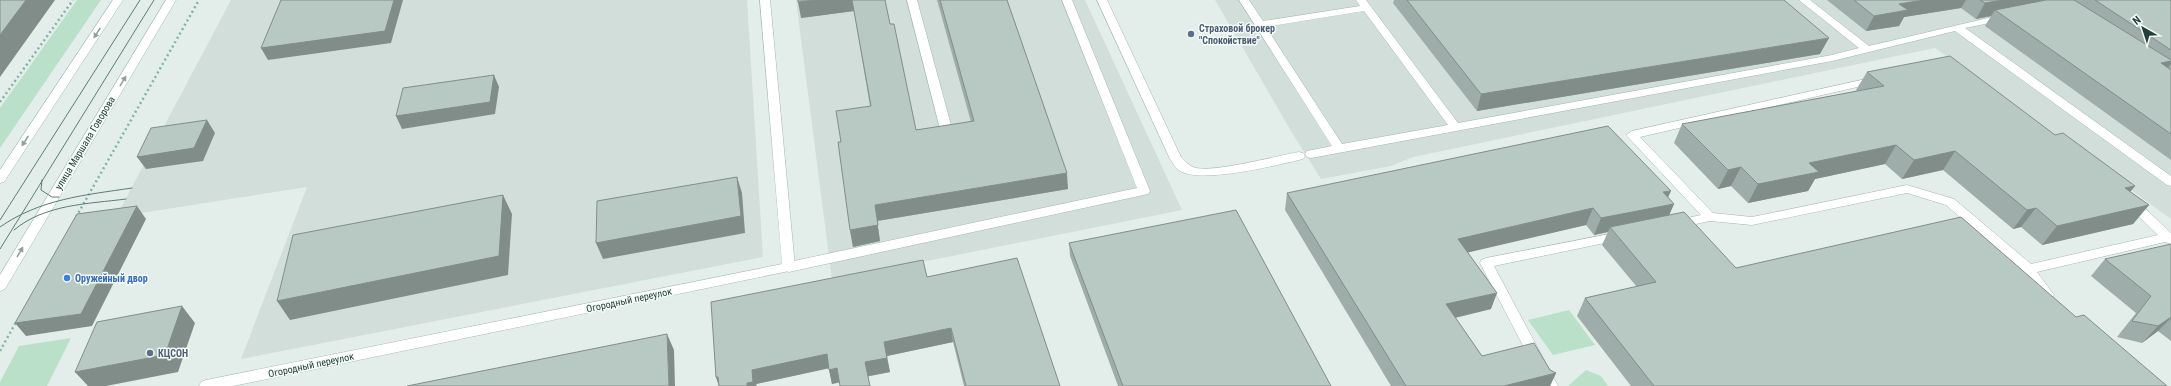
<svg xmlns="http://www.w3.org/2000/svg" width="2171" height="386" viewBox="0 0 2171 386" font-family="'Roboto Condensed',sans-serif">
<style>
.built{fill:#d1ded9}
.green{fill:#bbe0c9}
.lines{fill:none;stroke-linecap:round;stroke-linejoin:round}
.service-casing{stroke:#a5b6b2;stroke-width:1}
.minor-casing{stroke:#a5b6b2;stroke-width:1}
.secondary-casing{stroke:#a1bab4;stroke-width:1}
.path{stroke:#82b3a9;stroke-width:2.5;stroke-dasharray:2 3;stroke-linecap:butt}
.service{fill:#fff;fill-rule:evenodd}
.minor{fill:#fff;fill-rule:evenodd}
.secondary{fill:#fff;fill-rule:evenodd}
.tram{stroke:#5c7c77;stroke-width:1}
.wall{fill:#9eada9}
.shaded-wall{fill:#818d89}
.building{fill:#b8c9c4;stroke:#818d89}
.oneway{fill:#90a09d}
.service-dot{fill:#5c6f8a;stroke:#f4faf8;stroke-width:1.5}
.shop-dot{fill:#3f7fe0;stroke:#f4faf8;stroke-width:1.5}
.labels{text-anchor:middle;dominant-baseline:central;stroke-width:3;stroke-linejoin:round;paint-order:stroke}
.service-label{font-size:10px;font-weight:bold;fill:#4e5e75;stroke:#f4faf8;text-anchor:start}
.street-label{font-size:10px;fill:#22403b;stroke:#f4faf8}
.shop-label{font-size:10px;font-weight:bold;fill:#366cbe;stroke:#f4faf8;text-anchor:start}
</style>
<rect width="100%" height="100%" fill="#e3eeea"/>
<path class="built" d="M231,0h516l16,257 -522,102 66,-172 -191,30z
M796,0h289l97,210 -350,70z
M1215,0h956v219l-236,-171 -522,109 -22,9 -70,13 -30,-48z"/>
<path class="green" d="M77,0h24l-101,148v-40z
M1569,310l26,35 -42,10 -25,-35z
M71,338l-24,48h-47v-4l19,-36z
M1586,370l15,6 7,10h-40z"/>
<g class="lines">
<defs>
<path id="service" d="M907,0h10l34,125 -2,3h-8l-2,-3z
M1062,0h10l78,191 -2,3 -359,78 -5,-2 -1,-3 1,-3 5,-2 348,-74z
M1097,0h10l74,157c5,5 8,9 15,11 20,4 80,-12 103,-16l4,1 2,3 -2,3c-25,6 -102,25 -123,12 -4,-2 -7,-8 -10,-12z
M1239,0h10l14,21 97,-15 -4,-6h10l92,123 374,-68 27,-7 -60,-48h11l59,46 136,-32 4,1v4l-44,9 206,148v10l-4,-1 -212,-154 -123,30 -521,97 -4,-1 -2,-3 2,-3 25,-5zM1364,11l84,114 -106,19 -76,-117z
M1875,77l4,1 1,2 -1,2 -239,55 73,76 39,4 155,-32 47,14 77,65 127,-29 -31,-30 -2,-3 6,-4 4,1 36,34v11l-6,-2 -128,30 17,23 -2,3 -5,2 -10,-7 -13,-21 -78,-67 -39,-12 -155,32 -42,-4 -33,7 -4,-1 -2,-3 2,-3 28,-6 -75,-80 6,-4z
M1620,232l6,4 -2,3 -130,27 64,120h-14l-64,-123 1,-3 5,-2z"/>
<path id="minor" d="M760,0h10l25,267 -1,3 -561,116h-34l2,-4 5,-2 576,-116z"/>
<path id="secondary" d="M113,0h10l-119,182 -4,1v-13z
M166,0h10l-171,289 -5,2v-16z"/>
</defs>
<use href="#service" class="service-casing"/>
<use href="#minor" class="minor-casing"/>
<use href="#secondary" class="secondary-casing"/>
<path class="path" d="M0,102l73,-102
M76,217l123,-217
M0,351l16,-29"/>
<use href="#service" class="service"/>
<use href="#minor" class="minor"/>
<use href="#secondary" class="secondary"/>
<path class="tram" d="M42,180l-1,10 11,7h7
M0,220l140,-220
M0,227c40,-28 85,-32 132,-39
M14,230c31,-26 74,-26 112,-31
M0,249l154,-249"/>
</g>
<path class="wall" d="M885,0l5,24 26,106 55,-8 -34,-122h70l61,189 -191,32 3,20 -27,6 -3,-17 20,-124 -16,-95 -53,7z
M1394,0h390l36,54 -343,57 -84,-108z
M1827,0h344v160l-186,-134 6,-10 -15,3 -15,-11 -57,9 -5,9 -33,5z
M1867,72l188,63 80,51 -5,6 19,13 -16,19 -91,21 -21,-18 -8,2 -70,-59 -41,9 -17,-15 -70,15 -7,12 -60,12 -17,-17 -13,3 -44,-46 8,-19 175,-33 -1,-1z
M1287,193l381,4 6,7 -5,11 67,53 340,49 91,69h-536l-54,-70 8,-18 52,-11 -35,-42 6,-13 -14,3 -8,-10 -119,27 24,57 -36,9 27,38 68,14 6,3 -6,13h-159l-106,-176z
M1069,243l262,143h-213l-48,-130z
M2171,244v97l-13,-10 -16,12 -25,-6 19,-24 -45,-37 14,-17z
M927,277l133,109h-96l-11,-44 -66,14 3,16 -58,12 -3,-16 -73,16 -37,2 -3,-9z"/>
<path class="shaded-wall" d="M26,0h29l-55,77v-42z
M394,0h9l-12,43 -123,17 -7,-12z
M816,0h36l2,11 -53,7 -3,-16z
M1924,0h42l-5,8 -57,9 -5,9 -33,5 8,-15 25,-12z
M2003,0h46l-54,10 -4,6 -15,3 9,-16z
M1829,38l-9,16 -343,57 4,-17z
M2171,61v3l-10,13v-14z
M494,75l5,12 -4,27 -93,15 -6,-13z
M207,120l8,13 -12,28 -57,8 -9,-12z
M1896,145l-11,19 -70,15 -7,12 -60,12 10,-19 51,-21z
M1955,151l-12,19 -41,9 12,-19z
M1741,167l-10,19 -13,3 10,-19z
M1067,173l1,16 -191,32 3,20 -27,6 -3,-17 25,-25z
M737,177l5,16 3,40 -142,26 -7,-16z
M2135,186l-16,19 6,-17z
M1671,191l-7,15 10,-2 -7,16 -57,7 -2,5 -14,3 7,-17 62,-26z
M503,195l9,19 -4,61 -218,45 -13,-19z
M2149,205l-16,19 -91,21 15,-19z
M137,206l9,13 -54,107 -66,10 -11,-13z
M1593,208l-7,17 -133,31 5,-17z
M2036,208l-15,19 -8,2 14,-19z
M1497,293l-6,16 -50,12 5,-17z
M182,306l13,17 -17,49 -72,14h-18l-13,-14z
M2171,317v1l-13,13 -16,12 16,-17z
M951,328l2,14 -66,14 -3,-14z
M667,334l7,16 1,36h-6z
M827,354l3,14 -74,16 1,2h-10v-3l5,-13z
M887,358l3,14 -22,4 -3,-14z
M837,368l3,14 -8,2 -3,-14z
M1556,373l-6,13h-46z
M716,377h2l1,9z"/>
<path class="building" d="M0,0h26l-26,35z
M281,0h113l-9,31 -124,17z
M798,0h18l-18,2z
M852,0h33l5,24h4l22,106 58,-9 -34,-121h67l60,173 -192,32 3,20 -28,5 -12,-88h3l-5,-31 35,-5z
M1407,0h377l45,38 -348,56z
M1854,0h70l-25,4 9,6 -34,6z
M1980,0h23l-18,3z
M2046,0h28l97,60v1l-10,2 10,7v64l-176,-124z
M2095,0h76v50z
M1950,56l105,79 8,-2 72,53 -10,2 24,17 -92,21 -21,-18 -9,2 -72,-59 -41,9 -18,-15 -87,18 10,9 -61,12 -17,-17 -13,3 -46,-46 202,-38 -17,-14z
M494,75l-4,27 -94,14 7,-28z
M207,120l-13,28 -57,9 14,-29z
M1608,126l63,65 -8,1 11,12 -73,14 -8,-10 -135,31 39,54 -51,11 36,52 52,-13 16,27 6,3 -52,13h-98l-119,-193z
M737,177l4,39 -145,27 1,-42z
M503,195l-4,61 -222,45 16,-66z
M137,206l-56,108 -66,9 62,-109z
M1236,210l95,176h-208l-54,-143z
M1684,212l52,56 225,-51 115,100 8,-2 83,71h-513l-69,-88 71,-16 -46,-55z
M2171,244v73l-13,9 -26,-5 19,-25 -46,-37z
M1017,258l43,128h-94l-15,-58 -67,14 3,16 -22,4 5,24h-30l-3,-18 -8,2 -2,-16 -75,16 1,12 -6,1v3h-28l-1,-9h-2l-5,-75 212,-42 4,17z
M182,306l-17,49 -90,17 22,-50z
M667,334l2,52h-262z"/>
<defs><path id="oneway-solid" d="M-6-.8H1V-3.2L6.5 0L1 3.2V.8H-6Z"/></defs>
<g class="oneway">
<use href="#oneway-solid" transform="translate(97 33) rotate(123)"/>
<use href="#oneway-solid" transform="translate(123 81) rotate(-59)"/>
<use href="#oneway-solid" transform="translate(25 141) rotate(123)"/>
<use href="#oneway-solid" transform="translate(20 252) rotate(-59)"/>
</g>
<g class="service-dot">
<circle cx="1191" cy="34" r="4"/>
<circle cx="150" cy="353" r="4"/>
</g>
<circle class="shop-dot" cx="67" cy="278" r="4"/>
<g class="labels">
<g class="service-label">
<text x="1199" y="28">Страховой брокер<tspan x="1199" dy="12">"Спокойствие"</tspan></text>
<text x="158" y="353">КЦСОН</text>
</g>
<g class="street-label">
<text transform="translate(85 143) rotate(-59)">улица Маршала Говорова</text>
<text transform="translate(629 300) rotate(-12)">Огородный переулок</text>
<text transform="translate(311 365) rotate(-12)">Огородный переулок</text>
</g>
<g class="shop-label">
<text x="75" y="278">Оружейный двор</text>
</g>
</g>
<g transform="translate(2143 28) rotate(321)" stroke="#f4faf8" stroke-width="3" paint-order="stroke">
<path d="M0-3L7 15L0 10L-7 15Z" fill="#22403b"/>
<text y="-6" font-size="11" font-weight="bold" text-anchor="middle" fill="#22403b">N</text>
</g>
</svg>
